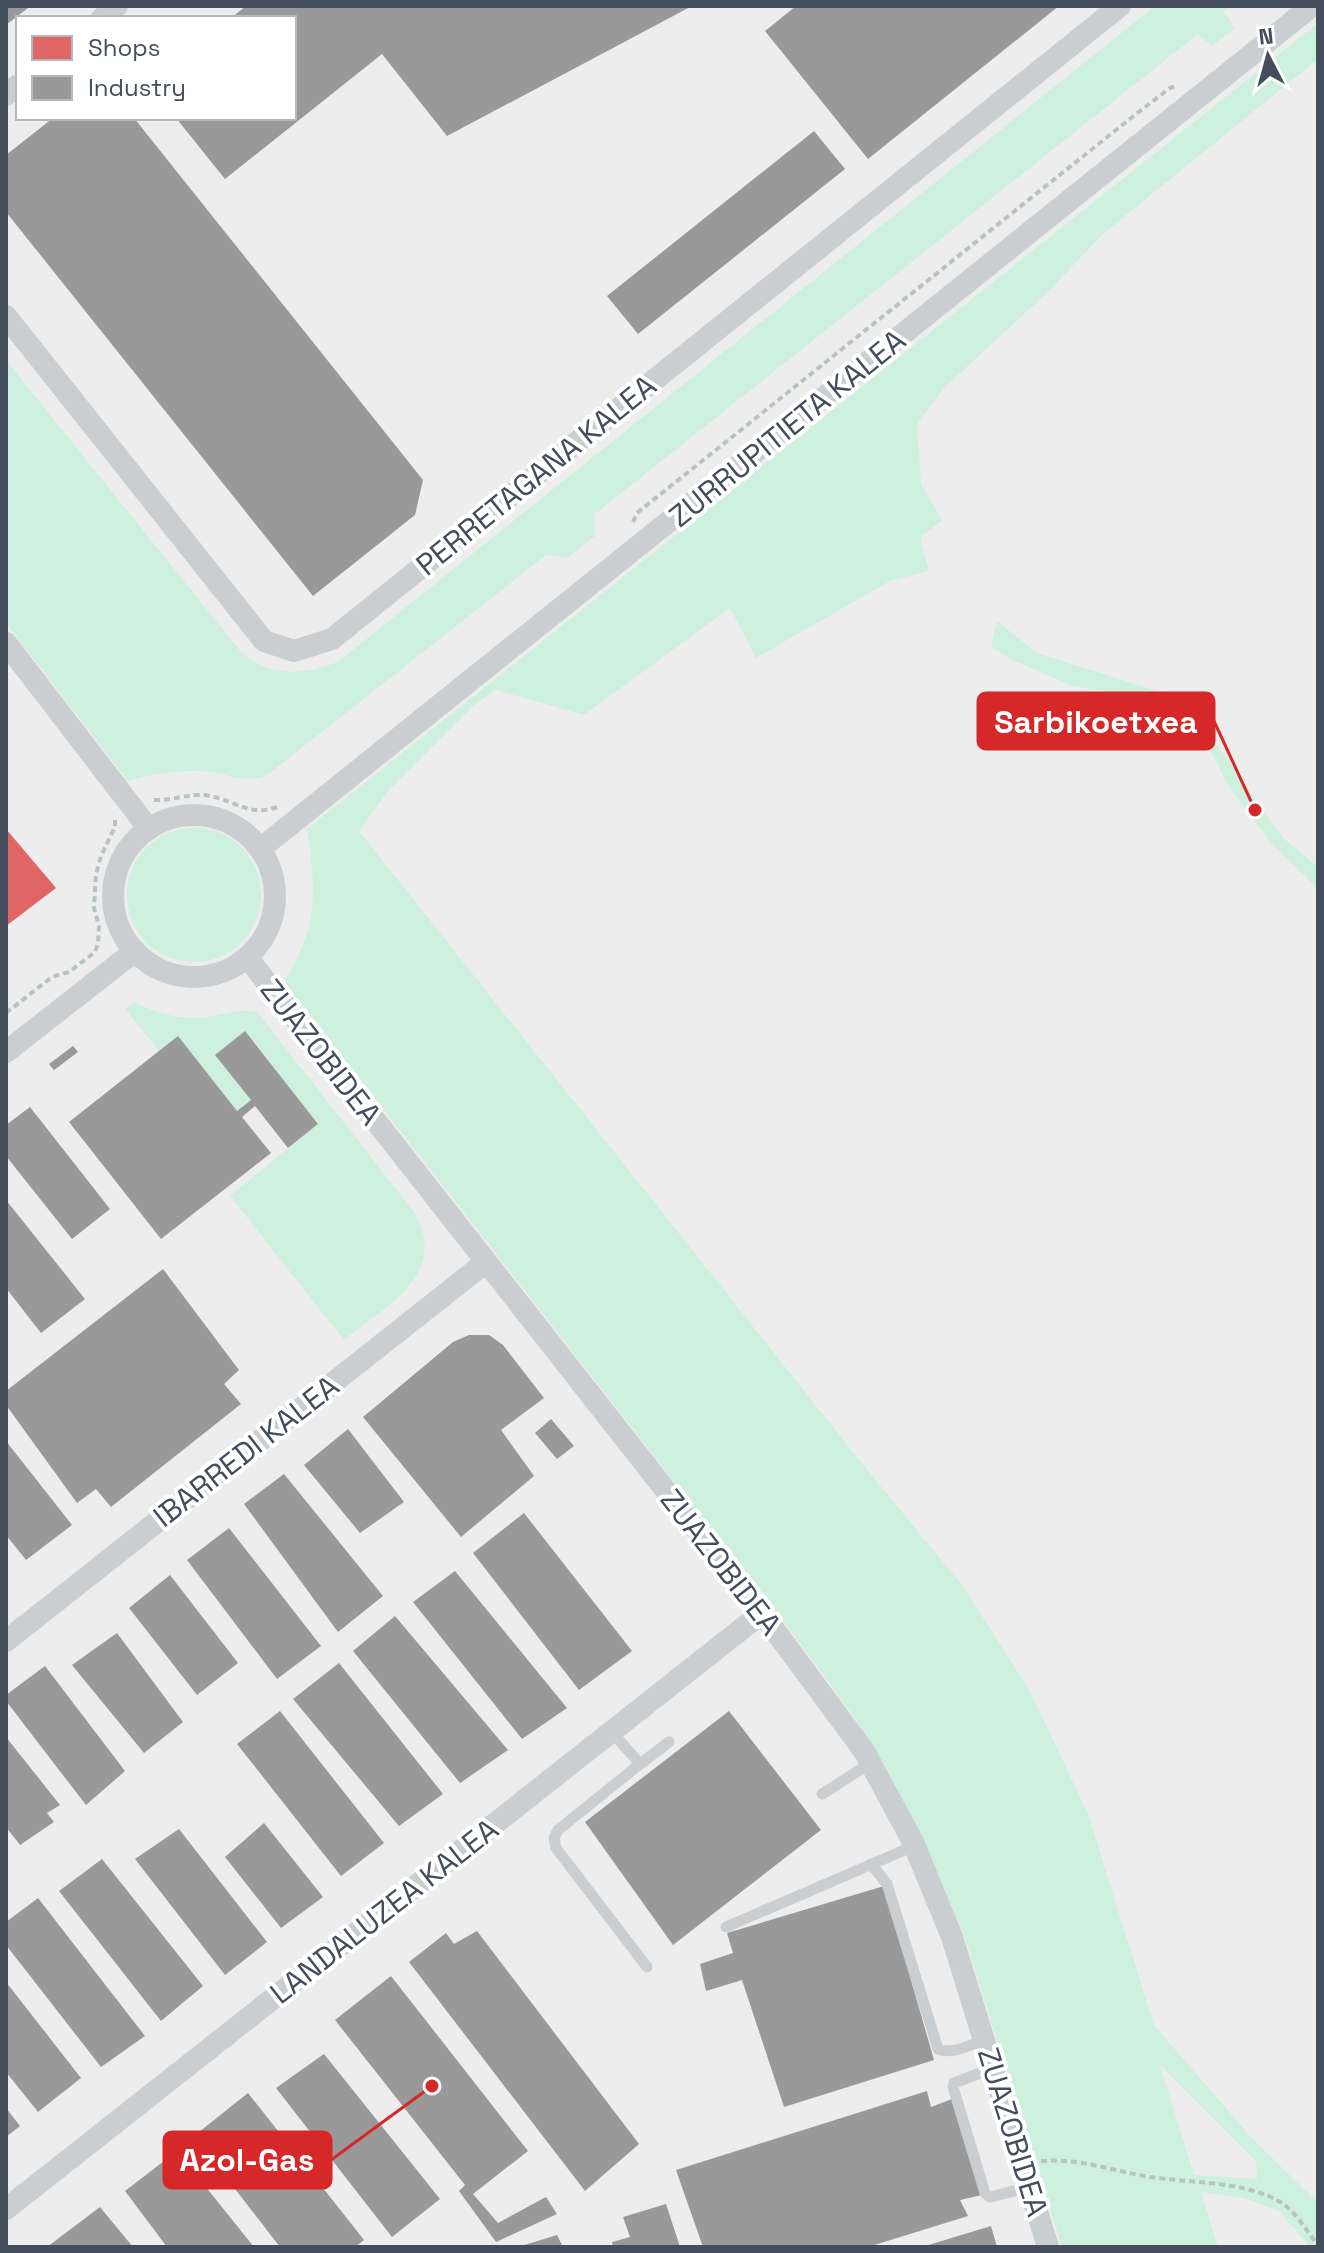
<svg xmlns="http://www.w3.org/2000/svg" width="1324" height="2253" viewBox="0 0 1324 2253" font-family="'Space Grotesk',sans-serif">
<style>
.green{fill:#cef0df;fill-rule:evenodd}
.shops{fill:#e06666}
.industry{fill:#999}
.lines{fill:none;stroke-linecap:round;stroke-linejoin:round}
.path{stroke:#b6c3c1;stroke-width:4;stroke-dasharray:6 4;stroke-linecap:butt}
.service{stroke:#cbced1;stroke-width:11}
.minor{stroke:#cbced1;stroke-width:22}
.labels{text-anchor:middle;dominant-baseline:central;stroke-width:8;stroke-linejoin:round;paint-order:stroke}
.street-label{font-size:30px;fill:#434d5b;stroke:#fff}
.leader{fill:none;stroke:#d62828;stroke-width:3}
.callout-dot{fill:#d62828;stroke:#fff;stroke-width:3}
.callout{fill:#d62828;stroke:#d62828;stroke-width:3}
.callout-label{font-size:32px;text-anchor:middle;font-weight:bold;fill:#fff}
</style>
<rect width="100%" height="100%" fill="#eeeded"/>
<path class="green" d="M1155,6h77l-8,6 11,16 -23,18 -14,-12 -603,480v22l-28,22 -21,-3 -280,221c-23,7 -34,-1 -56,-4 -22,-3 -61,2 -82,9l-122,-158v-263l235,292c27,25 66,24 98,9z
M1318,23v36l-214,174 -57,60 -102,94 -28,36 4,61 21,36 -22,18 9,33 -39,10 -134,77 -26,-50 -146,107 -88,-25 -21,14 -87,87 -29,40 501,630 102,124 68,106 58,123 66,211 96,111 68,67v44h-8l-31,-36 -35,-13 -43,-6 17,55h-156l-97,-309 -38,-90 -42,-83 -34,-53 -57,-77 -510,-653c35,-58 32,-89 23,-153zM1160,2065l96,96 1,18 -63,-4z
M997,621l40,32 111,35 40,16 95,134 35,29v22l-50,-49 -42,-58 -12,-25 -34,-41 -43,-19 -64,-11 -63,-27 -19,-13z
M127 895a67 67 0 1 1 134 0a67 67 0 1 1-134 0Z
M134,1002c23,11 48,19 74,15 17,-2 33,-10 50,-4l156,199c36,63 -28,94 -70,128l-114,-144 88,-72 -73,-92 -30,23 36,45 -14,11 -59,-75 -19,15 -34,-42z"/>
<path class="shops" d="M6,829l50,59 -50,38z"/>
<path class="industry" d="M6,6h20l2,2 -22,17z
M246,6h446l-245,130 -65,-82 -157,125 -49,-61h118v-100h-63z
M796,6h263l-191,153 -103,-128z
M53,118h81l289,362 -8,35 -102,81 -307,-384v-57z
M814,131l31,38 -207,165 -31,-38z
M245,1031l73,93 -30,24 -33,-42 -13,11 29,36 -110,86 -92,-117 109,-86 59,75 14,-11 -36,-45z
M73,1046l5,6 -24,18 -5,-6z
M30,1107l80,102 -38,30 -66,-83v-31z
M6,1200l79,99 -44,34 -35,-45z
M163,1269l76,101 -15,14 17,20 -130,103 -15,-18 -19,14 -71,-98v-14z
M469,1335h20l14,10 41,53 -43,32 33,46 -73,61 -98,-120 90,-75z
M551,1419l23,27 -17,13 -22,-26z
M348,1429l56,73 -44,31 -56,-68z
M6,1441l66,84 -46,35 -20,-25z
M284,1474l99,122 -45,36 -94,-128z
M524,1513l108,138 -53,39 -106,-137z
M229,1528l92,118 -44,33 -90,-119z
M455,1571l112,137 -45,31 -109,-137z
M170,1575l68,88 -41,32 -68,-87z
M395,1616l113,134 -48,33 -107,-132z
M117,1633l66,89 -39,31 -72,-88z
M339,1663l104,131 -44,32 -106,-127z
M45,1666l80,105 -39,34 -80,-104v-6z
M280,1711l104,132 -43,33 -104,-132z
M729,1711l92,119 -148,115 -88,-123z
M6,1737l54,68 -13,8 7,9 -34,23 -14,-18z
M264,1823l59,74 -42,31 -56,-71z
M179,1829l88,113 -42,33 -90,-116z
M102,1859l101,127 -42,35 -102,-130z
M884,1886l50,174 -150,47 -42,-127 -36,11 -6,-27 33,-11 -6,-20z
M38,1898l107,138 -44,31 -95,-122v-23z
M477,1931l162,213 -54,47 -176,-229 37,-29 8,11z
M391,1976l137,175 -55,43 25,29 48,-26 11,17 -61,28 -37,-51 6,-6 -130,-165z
M6,1982l75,96 -43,34 -32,-40z
M324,2054l116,145 -48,38 -116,-149z
M927,2091l4,16 21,-8 30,96 -22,5 8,16 -100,31h-165l-27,-77z
M248,2093l116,147 -9,7h-75l-86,-111z
M6,2108l14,18 -14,11z
M177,2151l77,96h-87l-42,-56z
M666,2204l14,43h-67l-1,-5 18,-5 -7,-20z
M100,2207l33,40h-86z
M991,2226l6,21h-72v-1z
M557,2235l6,12h-42v-1z"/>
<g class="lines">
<path class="path" d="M633,522l4,-9 499,-399 34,-26 7,-2
M154,800c19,1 37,-8 56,-4 26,5 40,21 67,11
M6,1013l42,-33 7,-4 14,-4 26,-20 3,-8 1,-18 -5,-18 2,-34 5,-18 14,-29v-7
M1041,2161c39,-3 72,10 109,16 41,6 97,4 132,26 15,10 25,29 36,42"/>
<path class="service" d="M612,1732l28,32 -82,66 -4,8 2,10 91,119
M640,1764l29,-22
M822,1794l49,-31
M871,1864l16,20 51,165c14,6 32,-4 46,-9
M726,1927l188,-81
M993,2068l-39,15 -1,4 32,106 5,4 40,-10"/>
<path class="minor" d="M102,18l15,-12
M6,95l12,-10
M6,316l258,325 30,10 38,-12 788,-633
M6,643l143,186
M113 896a81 81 0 1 1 162 0a81 81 0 1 1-162 0Z
M260,849l1052,-843
M247,957l515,656 102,138 49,91 39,95 96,310
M6,1052l129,-101
M6,1641l480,-379
M6,2209l756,-596"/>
</g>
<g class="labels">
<g class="street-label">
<text transform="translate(787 428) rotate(-39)">ZURRUPITIETA KALEA</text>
<text transform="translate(536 475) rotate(-39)">PERRETAGANA KALEA</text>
<text transform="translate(321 1052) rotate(52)">ZUAZOBIDEA</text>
<text transform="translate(246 1451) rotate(-38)">IBARREDI KALEA</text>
<text transform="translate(721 1562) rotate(52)">ZUAZOBIDEA</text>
<text transform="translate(384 1911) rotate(-38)">LANDALUZEA KALEA</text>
<text transform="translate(1013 2132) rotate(73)">ZUAZOBIDEA</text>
</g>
</g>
<path class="leader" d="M1255 810L1214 721M432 2086L331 2160"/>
<g class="callout-dot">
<circle cx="1255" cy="810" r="8"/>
<circle cx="432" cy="2086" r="8"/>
</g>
<g class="callout">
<rect x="978" y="693" width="236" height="56" rx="8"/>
<rect x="164" y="2132" width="167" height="56" rx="8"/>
</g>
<g class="callout-label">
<text x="1096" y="733">Sarbikoetxea</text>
<text x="247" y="2171">Azol-Gas</text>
</g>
<rect width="1324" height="2253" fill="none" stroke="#434d5b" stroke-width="16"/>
<rect x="16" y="16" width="280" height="104" fill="#ffffff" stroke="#b4b8bd" stroke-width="2"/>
<rect x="32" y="36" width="40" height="24" fill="#e06666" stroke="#b4b8bd" stroke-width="2"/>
<text x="88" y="56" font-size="24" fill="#434d5b">Shops</text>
<rect x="32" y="76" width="40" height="24" fill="#999999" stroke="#b4b8bd" stroke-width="2"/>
<text x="88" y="96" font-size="24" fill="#434d5b">Industry</text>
<g transform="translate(1268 56) rotate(354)" stroke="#ffffff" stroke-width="6" paint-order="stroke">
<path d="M0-6L14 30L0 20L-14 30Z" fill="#434d5b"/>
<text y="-12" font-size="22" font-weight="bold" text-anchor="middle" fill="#434d5b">N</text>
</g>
</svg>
